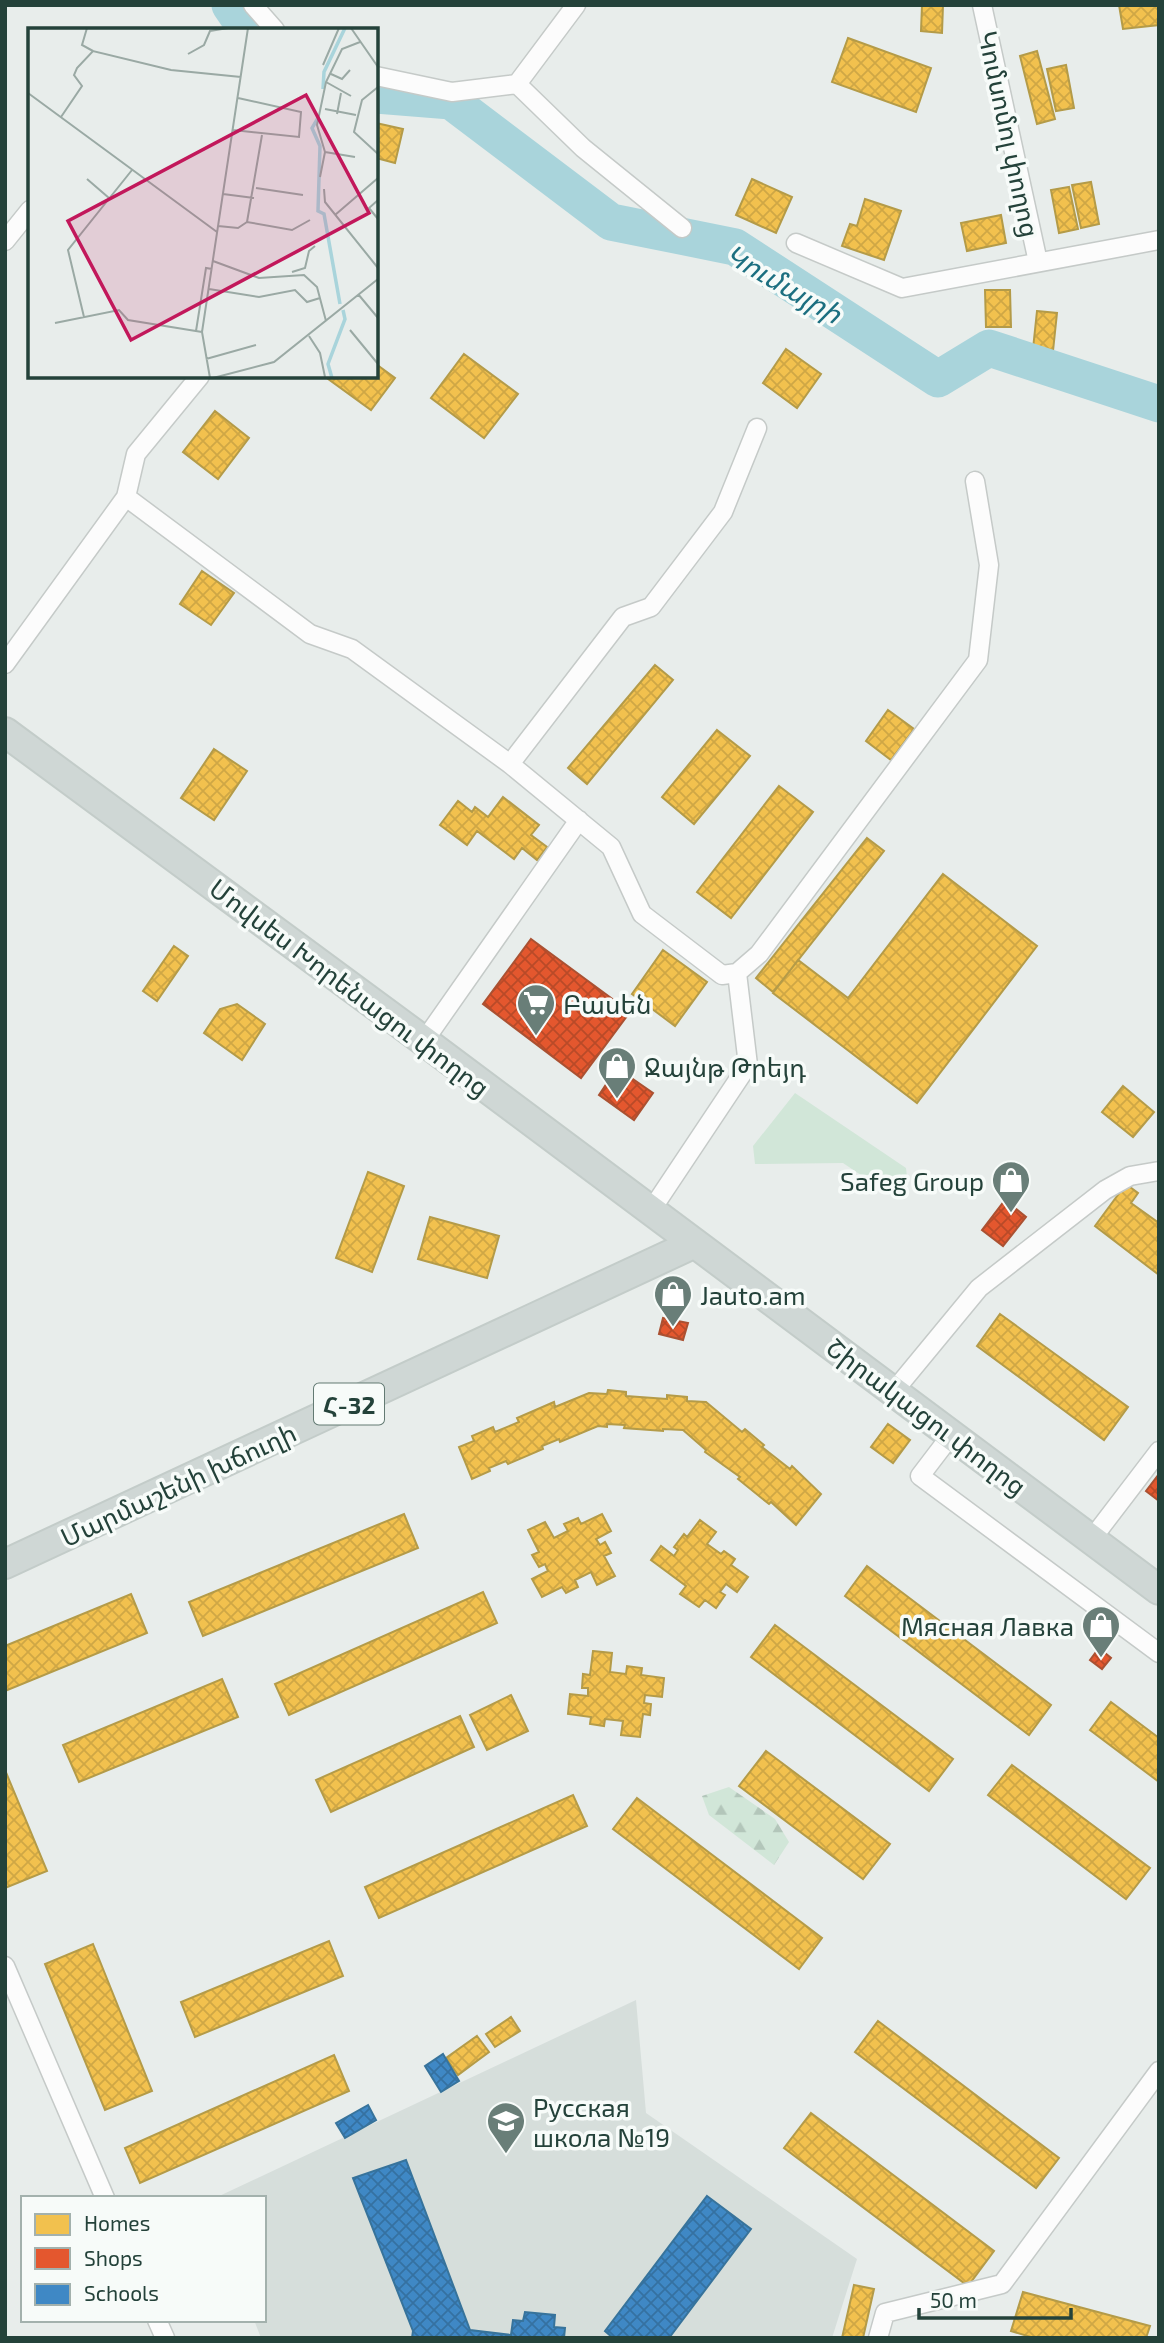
<svg xmlns="http://www.w3.org/2000/svg" width="1164" height="2343" viewBox="0 0 1164 2343" font-family="'Exo 2','Noto Sans Armenian',sans-serif">
<style>
.built{fill:#d6dedb}
.grass{fill:#d1e6d8}
.forest{fill:url(#forest-firs)}
.homes{fill:url(#homes-cross-hatch);stroke:#b49b48;stroke-width:2}
.shops{fill:url(#shops-cross-hatch);stroke:#aa5132;stroke-width:2}
.schools{fill:url(#schools-cross-hatch);stroke:#37739b;stroke-width:2}
.lines{fill:none;stroke-linecap:round;stroke-linejoin:round}
.river{stroke:#a9d4db;stroke-width:37}
.street-casing{stroke:#c5cac8;stroke-width:21}
.primary-casing{stroke:#c3ccc9;stroke-width:32}
.street{stroke:#fcfcfc;stroke-width:18}
.primary{stroke:#cfd7d5;stroke-width:28}
.labels{text-anchor:middle;dominant-baseline:central;stroke-width:7;stroke-linejoin:round;paint-order:stroke}
.shield{fill:#f7fbf9;stroke:#637a73;stroke-width:2}
.shield-label{font-size:24px;font-weight:bold;fill:#24423a}
.street-label{font-size:26px;fill:#24423a;stroke:#f7fbf9}
.poi-label{font-size:26px;fill:#24423a;stroke:#f7fbf9;text-anchor:start}
.water-label{font-size:28px;font-style:italic;fill:#1c6f80;stroke:#f7fbf9}
.inset-river{fill:none;stroke:#a9d4db;stroke-width:3.5}
.inset-road{fill:none;stroke:#9aa9a4;stroke-width:2}
.view{fill:#c2185b;fill-opacity:0.15;stroke:#c2185b;stroke-width:3.5}
.inset-edge{fill:none;stroke:#24423a;stroke-width:3.5}
</style>
<defs>
<pattern id="forest-firs" width="22" height="20" patternUnits="userSpaceOnUse" patternTransform="scale(1.75)"><rect width="22" height="20" fill="#d1e6d8"/><path d="M5 1l3.5 6h-7zM16 11l3.5 6h-7z" fill="#b3c6ba"/></pattern>
<pattern id="homes-cross-hatch" width="8" height="8" patternUnits="userSpaceOnUse" patternTransform="scale(1.75)"><rect width="8" height="8" fill="#f2c14e"/><path d="M0 0l8 8M0 8l8-8" fill="none" stroke="#cfa745"/></pattern>
<pattern id="shops-cross-hatch" width="8" height="8" patternUnits="userSpaceOnUse" patternTransform="scale(1.75)"><rect width="8" height="8" fill="#e4572e"/><path d="M0 0l8 8M0 8l8-8" fill="none" stroke="#b94a28"/></pattern>
<pattern id="schools-cross-hatch" width="8" height="8" patternUnits="userSpaceOnUse" patternTransform="scale(1.75)"><rect width="8" height="8" fill="#3f88c5"/><path d="M0 0l8 8M0 8l8-8" fill="none" stroke="#3571a1"/></pattern>
</defs>
<rect width="100%" height="100%" fill="#e8edeb"/>
<path class="built" d="M636,2000l10,113 211,146 -25,79h-571l-7,-18h10v-122h-49z"/>
<path class="grass" d="M795,1093l111,75 1,9 -15,19 -49,-33 -88,1 -2,-18z"/>
<path class="forest" d="M729,1787l46,32 14,23 -15,23 -65,-50 -7,-19z"/>
<path class="homes" d="M922,5h21l-1,28 -21,-2z
M1119,5h40v20l-36,4z
M848,38l83,30 -15,44 -84,-30z
M1037,51l18,68 -18,5 -17,-68z
M1066,65l8,43 -18,3 -9,-42z
M376,123l27,6 -8,34 -19,-5z
M752,179l40,18 -16,36 -40,-18z
M1091,182l8,42 -18,4 -9,-43z
M1069,187l9,42 -19,4 -8,-43z
M865,199l36,12 -17,49 -42,-14 8,-22 7,2z
M1001,215l5,28 -39,8 -6,-28z
M985,290h25l1,37h-25z
M1037,311l20,2 -4,38 -20,-2z
M786,349l35,25 -24,34 -34,-25z
M464,354l54,40 -34,44 -53,-40z
M376,364l19,14 -24,32 -47,-34h52z
M215,411l34,27 -31,41 -35,-27z
M202,571l32,22 -23,32 -31,-21z
M655,665l18,15 -86,104 -19,-16z
M888,710l26,19 -23,31 -25,-19z
M717,730l33,26 -56,68 -32,-27z
M214,749l33,22 -33,49 -33,-22z
M779,786l34,26 -82,106 -34,-26z
M503,797l36,28 -8,10 16,12 -10,13 -15,-12 -8,11 -37,-28 -10,14 -27,-20 18,-24 14,11 3,-5 13,10z
M867,838l17,13 -111,141 -17,-14z
M943,874l94,72 -120,157 -144,-110 25,-33 50,38z
M174,946l14,10 -31,45 -14,-10z
M663,950l44,32 -32,44 -43,-32z
M237,1004l28,20 -23,36 -38,-27 16,-24z
M1123,1086l31,26 -21,25 -31,-25z
M368,1172l36,14 -32,86 -36,-14z
M1126,1184l12,9 -7,10 28,20v52l-64,-49z
M430,1217l69,19 -12,42 -69,-19z
M1000,1314l128,93 -24,33 -127,-94z
M608,1390l18,2v4l41,3v-4l20,2v4l19,1 36,30 3,-3 19,16 -2,2 28,22 2,-3 29,28 -25,31 -25,-23 -2,2 -31,-25 2,-2 -35,-25 1,-2 -23,-20 -20,-1v2l-39,-3 1,-3 -18,-1v3l-9,-1 -38,16 -1,-3 -17,7 1,3 -35,15 -2,-3 -17,7 1,3 -18,8 -13,-32 15,-6 -2,-5 21,-9 2,5 24,-10 -2,-4 37,-16 1,5 34,-14 18,1z
M888,1424l22,16 -17,23 -22,-16z
M404,1514l14,34 -215,88 -14,-34z
M602,1514l9,17 -15,8 4,6 5,-3 6,11 -7,3 11,20 -18,9 -6,-13 -16,8 3,7 -12,6 -4,-6 -20,10 -10,-18 16,-8 -3,-7 -6,3 -7,-12 7,-3 -11,-22 17,-8 9,16 14,-7 -4,-7 14,-6 3,6z
M700,1520l16,12 -9,12 14,10 3,-3 11,8 -4,6 17,12 -11,15 -11,-8 -6,8 5,3 -9,13 -11,-8 -6,7 -19,-13 6,-8 -35,-26 10,-14 13,10 4,-6 -4,-3 10,-13 3,3z
M867,1566l184,139 -22,30 -184,-139z
M483,1592l14,31 -208,92 -14,-31z
M131,1594l16,39 -142,58v-45z
M775,1625l178,134 -24,32 -178,-134z
M593,1651l19,2 -2,19 16,2 1,-8 15,2 -1,7 23,3 -2,19 -17,-2 -1,8 7,1 -1,11 -7,-1 -3,23 -19,-2 2,-14 -18,-2 -1,7 -14,-2 1,-7 -23,-3 2,-20 18,2v-8h-6l1,-14 7,1z
M222,1679l16,38 -159,65 -16,-37z
M511,1695l17,36 -41,19 -17,-35z
M1111,1702l48,36v44l-69,-52z
M460,1716l14,31 -143,65 -15,-32z
M766,1751l124,93 -27,35 -124,-93z
M1012,1765l138,103 -24,31 -138,-104z
M5,1770l42,101 -42,17z
M573,1795l14,31 -208,92 -14,-31z
M637,1798l185,140 -23,31 -186,-140z
M329,1941l14,35 -148,61 -14,-35z
M93,1944l59,147 -47,19 -60,-146z
M511,2017l9,14 -25,16 -9,-13z
M878,2021l181,137 -23,30 -181,-136z
M477,2036l12,16 -31,23 -12,-17z
M334,2055l15,36 -209,92 -15,-35z
M811,2113l183,138 -26,35 -184,-138z
M854,2285l20,4 -11,49h-21z
M1023,2292l127,34 -4,12h-112l-23,-7z"/>
<path class="shops" d="M531,939l99,73 -49,66 -98,-74z
M617,1068l36,25 -19,27 -35,-25z
M1005,1200l21,17 -23,29 -21,-16z
M663,1318l25,5 -5,17 -24,-6z
M1159,1474v27l-13,-10z
M1099,1648l12,10 -9,11 -12,-9z"/>
<path class="schools" d="M443,2054l16,27 -18,11 -16,-26z
M368,2105l8,15 -31,18 -9,-15z
M406,2160l64,170 41,5 2,-15 10,1 2,-9 30,3 -1,12 11,1 -1,10h-152l1,-7 -60,-153z
M707,2196l44,33 -82,109h-56l-8,-7z"/>
<g class="lines">
<path class="river" d="M230,5l17,25
M376,95l75,6 160,121 124,25 203,132 51,-31 170,56"/>
<defs>
<path id="street" d="M253,5l22,25
M982,5l56,257
M376,76l76,16 65,-8 66,64 99,80
M517,84l59,-79
M5,241l25,-31
M796,243l106,45 257,-48
M126,497l184,137 42,15 158,115 101,83 31,67 80,61 15,-2 22,-19 219,-294 11,-95 -14,-84
M5,664l121,-167 10,-43 64,-78
M510,764l113,-147 28,-10 72,-95 34,-84
M424,1041l155,-221
M650,1212l98,-147 -11,-92
M894,1391l85,-103 126,-98 25,-14 29,-5
M952,1434l-32,42 239,177
M1091,1540l68,-89
M5,1966l100,232
M157,2320l8,18
M878,2338l7,-25 117,-29 157,-213"/>
<path id="primary" d="M5,732l419,309 735,549
M5,1564l688,-320"/>
</defs>
<use href="#street" class="street-casing"/>
<use href="#primary" class="primary-casing"/>
<use href="#street" class="street"/>
<use href="#primary" class="primary"/>
</g>
<defs>
<symbol id="supermarket-pin" viewBox="-11 -11 22 30"><path d="M0 17L-7.5 6A9.5 9.5 0 1 1 7.5 6Z" fill="#697e78" stroke="#f7fbf9"/><path d="M-6-5.5h2.5l.6 2H6L4.5 2H-2.5L-4.4-4H-6ZM-1.5 3.2a1.3 1.3 0 1 0 .1 0ZM3 3.2a1.3 1.3 0 1 0 .1 0Z" fill="#fff"/></symbol>
<symbol id="shop-pin" viewBox="-11 -11 22 30"><path d="M0 17L-7.5 6A9.5 9.5 0 1 1 7.5 6Z" fill="#697e78" stroke="#f7fbf9"/><path d="M-5-2.5h2.3a2.7 3.5 0 0 1 5.4 0H5L5.5 6h-11ZM-1.5-2.5h3a1.5 2.3 0 0 0-3 0Z" fill="#fff"/></symbol>
<symbol id="school-pin" viewBox="-11 -11 22 30"><path d="M0 17L-7.5 6A9.5 9.5 0 1 1 7.5 6Z" fill="#697e78" stroke="#f7fbf9"/><path d="M0-5L7-2L0 1L-7-2ZM-4 1L0 2.5L4 1V4Q0 6-4 4Z" fill="#fff"/></symbol>
</defs>
<g fill-rule="evenodd">
<use href="#supermarket-pin" x="514" y="981" width="44" height="60"/>
<use href="#shop-pin" x="595" y="1044" width="44" height="60"/>
<use href="#shop-pin" x="989" y="1158" width="44" height="60"/>
<use href="#shop-pin" x="651" y="1272" width="44" height="60"/>
<use href="#shop-pin" x="1079" y="1603" width="44" height="60"/>
<use href="#school-pin" x="484" y="2099" width="44" height="60"/>
</g>
<g class="labels">
<rect class="shield" x="314" y="1383.5" width="70" height="41" rx="5"/>
<g class="shield-label">
<text x="349" y="1404">Հ-32</text>
</g>
<g class="street-label">
<text transform="translate(1010 134) rotate(78)">Կոմսոմոլ փողոց</text>
<text transform="translate(350 987) rotate(37)">Մովսես Խորենացու փողոց</text>
<text transform="translate(927 1416) rotate(37)">Շիրակացու փողոց</text>
<text transform="translate(178 1484) rotate(-25)">Մարմաշենի խճուղի</text>
</g>
<g class="poi-label">
<text x="563" y="1003">Բասեն</text>
<text x="644" y="1066">Ջայնթ Թրեյդ</text>
<text x="984" y="1180" text-anchor="end">Safeg Group</text>
<text x="700" y="1294">Jauto.am</text>
<text x="1074" y="1625" text-anchor="end">Мясная Лавка</text>
<text x="533" y="2106">Русская<tspan x="533" dy="30">школа №19</tspan></text>
</g>
<g class="water-label">
<text transform="translate(784 283) rotate(30)">Կումայրի</text>
</g>
</g>
<g transform="translate(28 28)">
<rect width="350" height="350" fill="#e8edeb"/>
<path class="inset-river" d="M295,61l1,-17 21,-44M290,90l-6,10 8,18 -2,65 6,3 16,90M304,350l-4,-14 17,-45 -2,-9"/>
<path class="inset-road" d="M59,0l-5,17 11,6M323,0l27,39M160,26l16,-9 6,-14 18,-3M295,37l16,-37M303,46l11,5 8,-9M298,54l25,14M350,59l-16,13 -8,32 24,22M0,65l189,139M297,81l31,6M309,86l4,-21M33,89l21,-31 -8,-11 3,-7 16,-17 78,19 70,7M205,102l66,7 2,-25 -63,-14M297,124l30,5M292,149l5,-25 -8,-27 9,-43 16,-33 18,-7M59,151l22,19M228,160l47,7M296,161l1,13 53,66M195,166l31,4M350,172l-9,8 9,11M307,187l43,-37M219,194l15,-87M190,198l20,2 9,-6 45,8 18,-10M185,233l46,17 45,-3 13,12 9,34M264,244l13,-4 4,-17 6,-5M181,261l50,8 36,-7 12,12 13,-4M330,266l20,24M56,289l-16,-67 64,-80M27,295l64,-13 9,10 74,12M322,302l28,34M168,303l10,-63 6,1M281,308l11,17 5,24M178,331l50,-14M182,350l-8,-46 46,-304M185,350l61,-16 104,-83"/>
<path class="view" d="M278,67l63,118 -238,127 -63,-119z"/>
<rect width="350" height="350" class="inset-edge"/>
</g>
<rect width="1164" height="2343" fill="none" stroke="#24423a" stroke-width="14"/>
<rect x="21" y="2196" width="245" height="126" fill="#f7fbf9" stroke="#a3b1ad" stroke-width="2"/>
<rect x="35" y="2214" width="35" height="21" fill="#f2c14e" stroke="#a3b1ad" stroke-width="2"/>
<text x="84" y="2231" font-size="21" fill="#24423a">Homes</text>
<rect x="35" y="2248" width="35" height="21" fill="#e4572e" stroke="#a3b1ad" stroke-width="2"/>
<text x="84" y="2266" font-size="21" fill="#24423a">Shops</text>
<rect x="35" y="2284" width="35" height="21" fill="#3f88c5" stroke="#a3b1ad" stroke-width="2"/>
<text x="84" y="2301" font-size="21" fill="#24423a">Schools</text>
<path d="M919 2308v10h152v-10" fill="none" stroke="#24423a" stroke-width="3.5"/>
<text x="930" y="2308" font-size="21" fill="#24423a" stroke="#f7fbf9" stroke-width="5" paint-order="stroke">50 m</text>
</svg>
